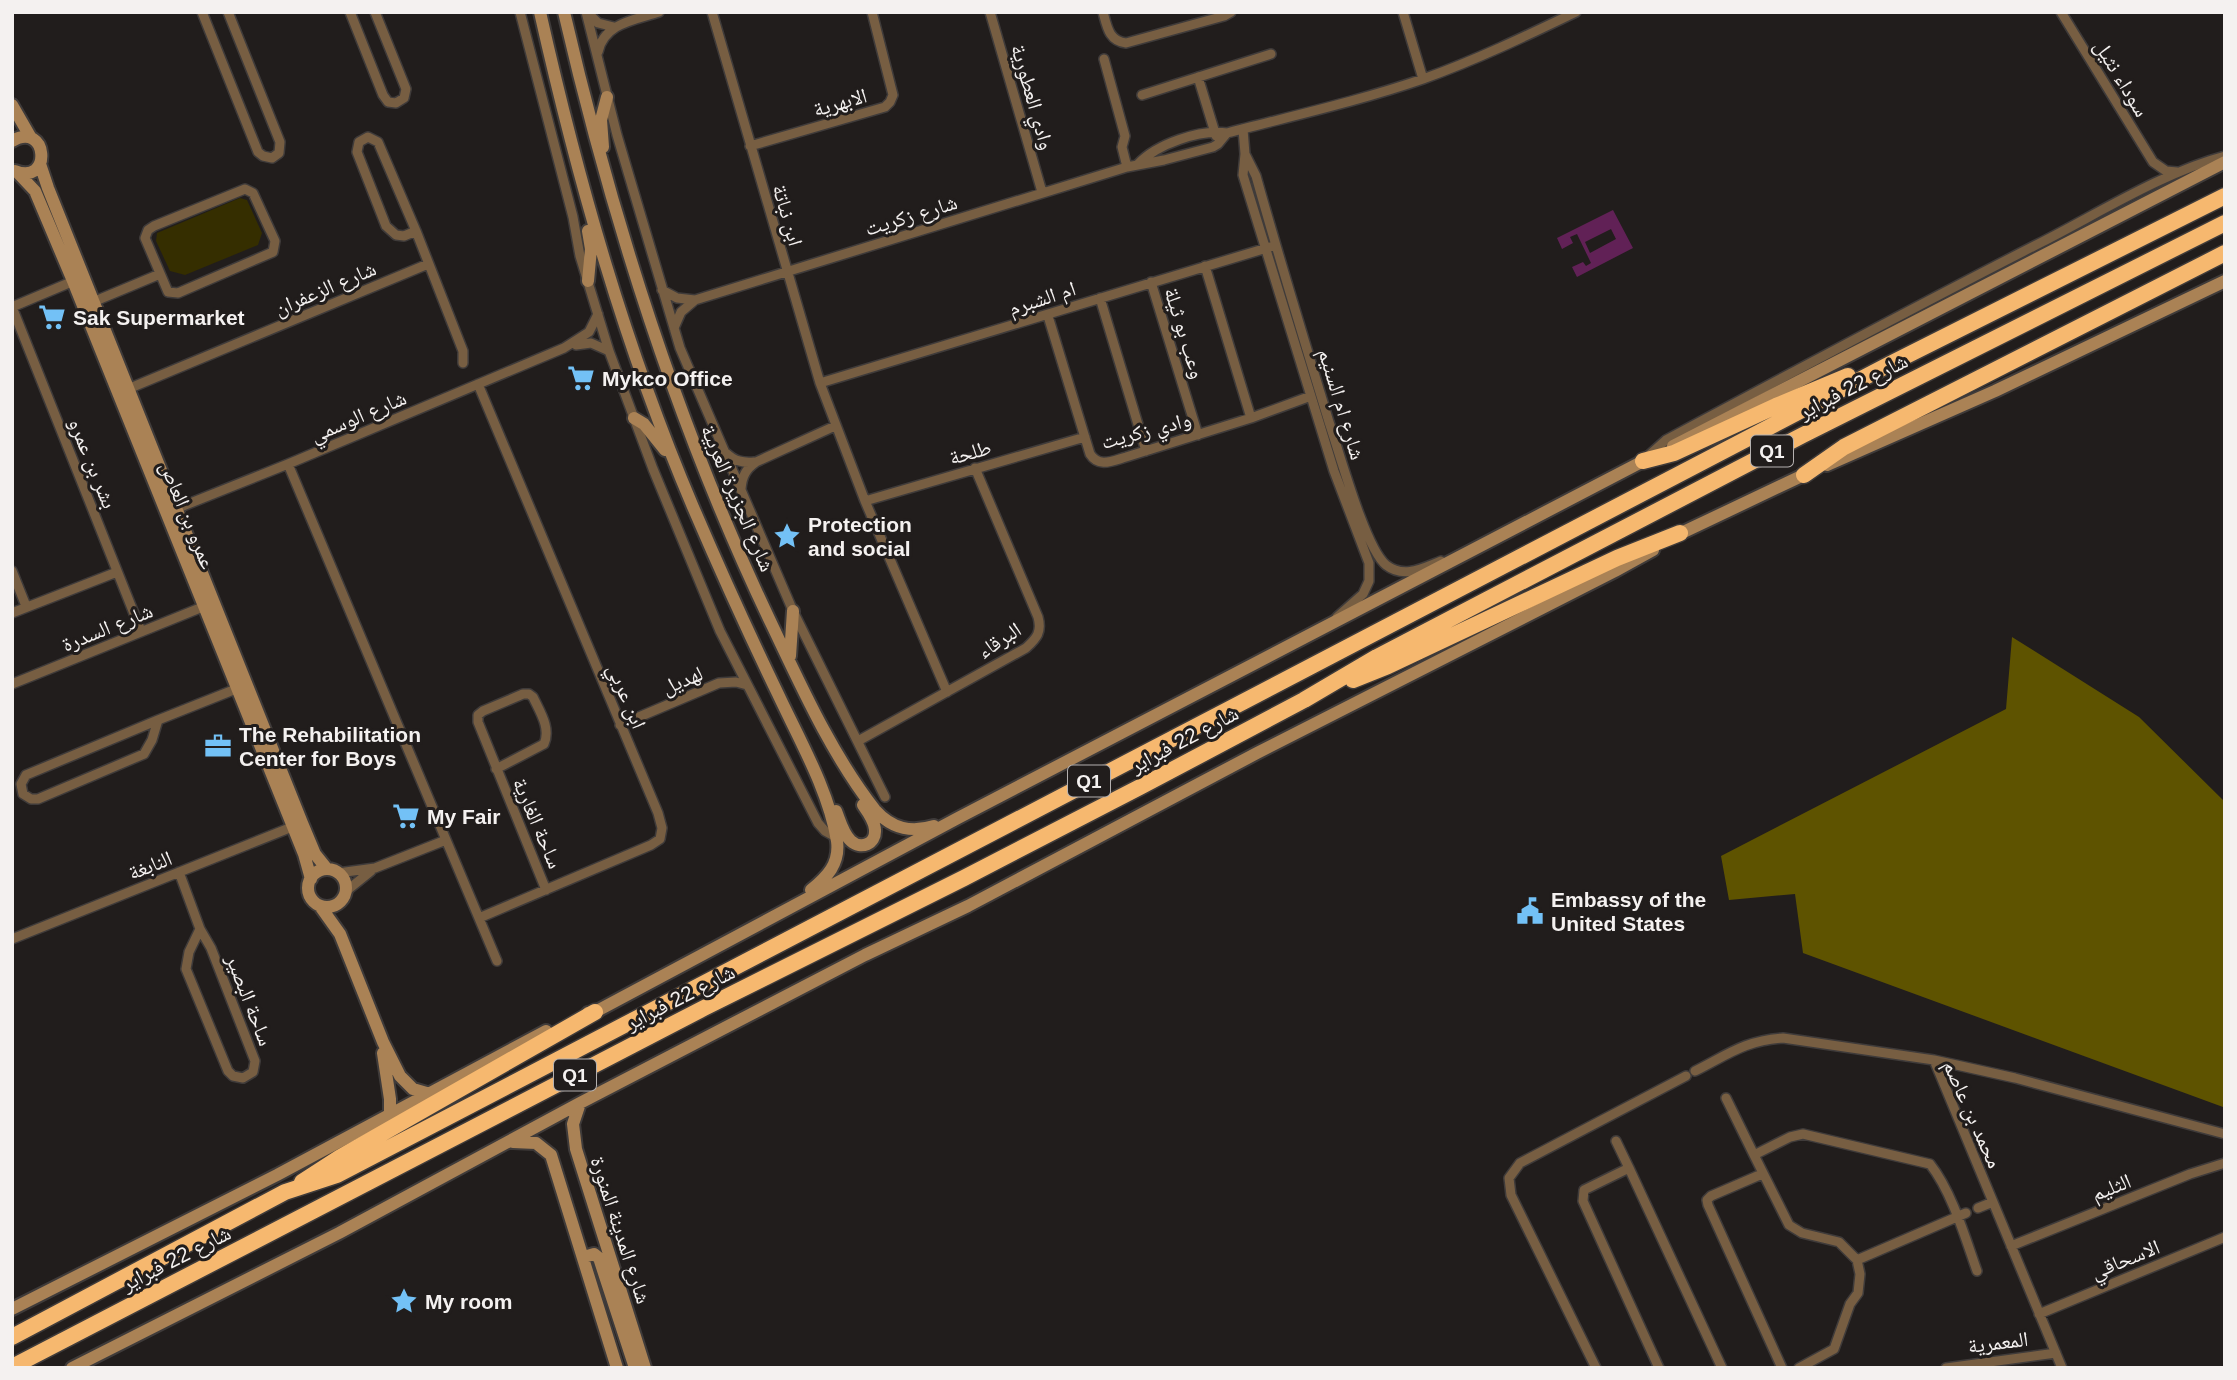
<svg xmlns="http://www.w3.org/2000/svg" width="2237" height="1380" viewBox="0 0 2237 1380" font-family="Arial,'Noto Naskh Arabic',sans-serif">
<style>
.green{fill:#352e00}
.forest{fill:#5e5300}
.water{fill:#612156;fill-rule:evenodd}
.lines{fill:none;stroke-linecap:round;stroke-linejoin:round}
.street-casing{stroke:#3f3b3a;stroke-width:12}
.secondary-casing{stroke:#3f3b3a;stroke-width:16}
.highway-casing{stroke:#3f3b3a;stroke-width:19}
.street{stroke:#775e42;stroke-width:9}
.secondary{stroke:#aa8255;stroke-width:12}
.highway{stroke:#f6b86f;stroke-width:16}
.labels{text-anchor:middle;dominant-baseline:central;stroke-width:6;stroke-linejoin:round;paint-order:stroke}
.shield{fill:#211d1c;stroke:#b5b1b0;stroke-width:2}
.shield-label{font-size:19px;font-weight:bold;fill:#f4f1f0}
.street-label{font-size:21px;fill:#f4f1f0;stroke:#211d1c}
.poi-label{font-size:21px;font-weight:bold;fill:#f4f1f0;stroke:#211d1c;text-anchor:start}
</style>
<rect width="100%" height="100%" fill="#211d1c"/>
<path class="green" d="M240,198l7,2 15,33 -4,12 -73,30 -15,-4 -14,-30 1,-8z"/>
<path class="forest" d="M2012,637l127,80 86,85v303l-2,2 -420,-154 -8,-59 -66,6 -8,-44 285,-147z"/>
<path class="water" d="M1613,210l20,38 -56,29 -5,-10 11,-5 3,4 5,-3 -14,-29 -7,3 3,6 -11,6 -5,-11zM1611,229l5,10 -26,14 -5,-11z"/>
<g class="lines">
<defs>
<path id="street" d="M202,12l56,140 5,4 9,2 7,-5 1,-11 -52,-130
M350,12l33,83 5,7 8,1 8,-5 2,-9 -31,-77
M520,12l53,205 7,39 29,95 44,118 67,162 98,192 7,8 11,6
M586,12l31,123 63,213 113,263 92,186
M712,12l108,371 45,118 82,191
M990,12l52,180
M1103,12c4,15 6,29 23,31l98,-27 7,-4
M1403,12l20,67
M2061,12l92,150 13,9 11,1
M589,14l9,9 16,4
M598,52c6,-29 37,-32 61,-40
M1104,59l21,77 -3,11 5,20
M1198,77l18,59
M1142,95l129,-41
M1243,129l2,25 -2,21 91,296 35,92v18l-6,13 -26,23
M368,137l10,5 38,89 -12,5 -8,-1 -10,-9 -29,-74 2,-10z
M750,146l135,-39 5,-5 3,-7 -21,-83
M1245,154l11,22c23,82 48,164 73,246 10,29 36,126 57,143 18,14 37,3 55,-4
M1138,164c19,-20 62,-35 89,-31 65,-17 132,-32 196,-54 53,-19 103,-43 153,-67
M245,189l8,4 22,48 -2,11 -95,41 -10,-1 -23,-54 3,-8 6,-4z
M416,231l47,120v12
M1205,266l46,152
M76,280l-64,27 129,324
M1151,282l47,153
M662,290l15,8 18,2
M1100,298l46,153
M88,304l72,-30
M1048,316l42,138c9,14 22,7 36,3l125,-39 60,-22
M674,328l7,-16 14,-12 432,-133 37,-7 49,-13 5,-3 9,-11
M576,345l15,-2 18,8
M820,383l450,-136
M478,384l180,429 4,15 -2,11 -9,6 -172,73
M123,391l305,-127
M726,453c9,8 16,10 28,9
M1647,457l19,-17c125,-67 250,-134 376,-198 57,-29 122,-70 183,-86
M288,464l209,497
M741,489c1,-13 5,-20 15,-27l79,-36
M865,501l220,-64
M173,510l115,-46 276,-116 25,-16 9,-18
M12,571l14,35
M12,613l105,-41
M12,684l198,-80
M158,720l-6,20 -8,14 -106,45h-7l-8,-5 -2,-10 5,-9z
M158,720l83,-33
M620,725l99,-42 17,-1 11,3
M858,741l168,-93c11,-10 16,-16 12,-31l-63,-149
M496,769l48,-25c7,-16 -4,-32 -11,-47l-4,-3h-6l-40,17 -5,4v7l68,168
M179,872l21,57
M338,873l37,-5 71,-28
M345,892l26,-21
M200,929l11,19 44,113 -2,11 -10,6 -10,-2 -5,-5 -42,-102 3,-17z
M12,939l285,-114
M1934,1060l128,308
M1695,1071c32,-16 51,-31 88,-33l151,22 81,18 210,56
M1726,1098l28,57
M1616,1141l13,27
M1762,1174l-51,22 -4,4 1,5 74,163
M1978,1208l15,-6
M2011,1246l179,-72 35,-11
M1857,1260l109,-47
M2039,1314l186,-77
M1596,1368l-85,-173 -2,-17 11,-15 166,-87
M1659,1368l-76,-167 1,-11 45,-22 93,200
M1799,1368l35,-19 16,-45 8,-11 2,-19 -3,-14 -18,-18 -37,-9 -13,-8 -35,-70 36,-18 13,-3 127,30c22,28 35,73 47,107
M1946,1368l110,-15"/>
<path id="secondary" d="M540,12c38,169 85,335 153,495 27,63 55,125 85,187 21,45 51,97 59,147 3,23 -10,36 -26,49
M564,12c49,211 114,417 208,613 30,63 60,130 103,185 17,19 36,23 59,16
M12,105l19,33
M12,141c36,-21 41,45 3,30
M603,147l-2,-27 6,-23
M40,164l8,24c84,212 170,423 254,635l13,31 12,15
M18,173l17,18 38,90 231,573 7,25
M588,281l3,-32 -3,-18
M634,418l10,6 21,26
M1673,446l552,-284
M1827,465l168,-74 230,-110
M1675,536l135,-64
M790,656l3,-45
M836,811c4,10 7,23 15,30 10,9 25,3 24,-11 0,-8 -7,-18 -12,-25
M308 888a19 19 0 1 1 38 0a19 19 0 1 1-38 0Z
M320,906l20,28 43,108 17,34 13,13 17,5
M588,1013l7,-1 363,-194 693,-361
M383,1053l7,46v17
M580,1103l-7,21 3,25 69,219
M513,1142l23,1 15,12 66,213
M584,1257l10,-3 5,4 36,110
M12,1309l265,-134 269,-144
M72,1368l267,-135 241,-130 285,-148 103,-49 289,-153 358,-182 38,-21"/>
<path id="highway" d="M1643,461l31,-8 102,-47 72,-30
M1804,475l40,-28 381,-194
M1353,680l35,-14 229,-108 63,-25
M302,1182l37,-24 256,-146
M12,1337l273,-145 52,-17 1553,-811 335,-168
M12,1367l692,-359 260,-130 176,-91 164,-87 73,-43 426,-222 422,-212"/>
</defs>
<use href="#street" class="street-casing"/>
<use href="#secondary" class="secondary-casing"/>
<use href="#highway" class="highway-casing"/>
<use href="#street" class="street"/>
<use href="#secondary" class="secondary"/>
<use href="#highway" class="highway"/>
</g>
<defs>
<symbol id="supermarket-bare" viewBox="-9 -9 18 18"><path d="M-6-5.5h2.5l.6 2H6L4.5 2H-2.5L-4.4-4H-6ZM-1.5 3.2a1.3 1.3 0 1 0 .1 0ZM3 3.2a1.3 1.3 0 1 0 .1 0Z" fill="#73c1f6" stroke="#211d1c" stroke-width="2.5" paint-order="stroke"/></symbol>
<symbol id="sight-bare" viewBox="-9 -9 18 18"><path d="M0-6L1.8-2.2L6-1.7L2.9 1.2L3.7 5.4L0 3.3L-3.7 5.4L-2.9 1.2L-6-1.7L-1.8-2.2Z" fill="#73c1f6" stroke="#211d1c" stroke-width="2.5" paint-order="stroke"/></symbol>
<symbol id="office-bare" viewBox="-9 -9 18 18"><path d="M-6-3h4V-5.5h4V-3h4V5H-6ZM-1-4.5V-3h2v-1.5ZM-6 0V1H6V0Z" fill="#73c1f6" stroke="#211d1c" stroke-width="2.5" paint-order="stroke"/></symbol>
<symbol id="civic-bare" viewBox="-9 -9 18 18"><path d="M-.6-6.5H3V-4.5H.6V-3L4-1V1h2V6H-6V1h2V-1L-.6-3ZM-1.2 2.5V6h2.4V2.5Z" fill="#73c1f6" stroke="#211d1c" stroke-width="2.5" paint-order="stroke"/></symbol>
</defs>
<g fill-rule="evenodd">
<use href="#supermarket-bare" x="33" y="298" width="38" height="38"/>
<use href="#supermarket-bare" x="562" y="359" width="38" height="38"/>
<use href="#sight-bare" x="768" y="517" width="38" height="38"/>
<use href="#office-bare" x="199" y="727" width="38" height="38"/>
<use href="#supermarket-bare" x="387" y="797" width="38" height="38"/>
<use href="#civic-bare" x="1511" y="892" width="38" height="38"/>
<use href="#sight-bare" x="385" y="1282" width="38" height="38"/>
</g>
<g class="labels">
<g class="shield">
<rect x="1751" y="435.5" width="42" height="31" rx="5"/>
<rect x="1068" y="765.5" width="42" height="31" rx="5"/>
<rect x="554" y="1059.5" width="42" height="31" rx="5"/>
</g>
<g class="shield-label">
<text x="1772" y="451">Q1</text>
<text x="1089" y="781">Q1</text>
<text x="575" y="1075">Q1</text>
</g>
<g class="street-label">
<text transform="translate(2122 78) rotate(59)">سوداء نثيل</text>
<text transform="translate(1033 97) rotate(74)">وادي العطورية</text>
<text transform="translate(840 102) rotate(-16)">الابهرية</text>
<text transform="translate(788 215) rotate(74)">ابن نباتة</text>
<text transform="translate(911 215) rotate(-17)">شارع زكريت</text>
<text transform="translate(325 288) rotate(-23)">شارع الزعفران</text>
<text transform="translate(1042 298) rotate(-18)">ام الشبرم</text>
<text transform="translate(1185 333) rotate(73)">وعب بو ثيلة</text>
<text transform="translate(1853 386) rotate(-27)">شارع 22 فبراير</text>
<text transform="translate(1342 404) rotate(73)">شارع ام السنيم</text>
<text transform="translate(358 416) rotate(-23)">شارع الوسمي</text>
<text transform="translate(1146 430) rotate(-15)">وادي زكريت</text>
<text transform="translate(970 452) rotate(-16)">طلحة</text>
<text transform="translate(93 463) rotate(68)">بشر بن عمرو</text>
<text transform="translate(738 498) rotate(67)">شارع الجزيرة العربية</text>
<text transform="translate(188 515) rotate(68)">عمرو بن العاص</text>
<text transform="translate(107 627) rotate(-22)">شارع السدرة</text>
<text transform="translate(999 640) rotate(-33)">البرقاء</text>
<text transform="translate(682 680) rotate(-23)">لهديل</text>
<text transform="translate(627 696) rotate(67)">ابن عربي</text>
<text transform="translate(1184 739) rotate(-28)">شارع 22 فبراير</text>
<text transform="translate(538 823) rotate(67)">ساحة الغارية</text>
<text transform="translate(150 865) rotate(-22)">النابغة</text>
<text transform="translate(680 997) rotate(-27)">شارع 22 فبراير</text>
<text transform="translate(250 1000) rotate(69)">ساحة البصير</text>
<text transform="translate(1973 1114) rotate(66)">محمد بن عاصم</text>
<text transform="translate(2111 1187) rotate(-22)">الثليم</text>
<text transform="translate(621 1230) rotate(72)">شارع المدينة المنورة</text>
<text transform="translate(176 1258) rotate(-27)">شارع 22 فبراير</text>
<text transform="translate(2125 1259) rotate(-22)">الاسحاقي</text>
<text transform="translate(1998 1342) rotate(-7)">المعمرية</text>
</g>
<g class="poi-label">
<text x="73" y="317">Sak Supermarket</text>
<text x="602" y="378">Mykco Office</text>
<text x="808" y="524">Protection<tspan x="808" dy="24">and social</tspan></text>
<text x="239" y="734">The Rehabilitation<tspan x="239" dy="24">Center for Boys</tspan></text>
<text x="427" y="816">My Fair</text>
<text x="1551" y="899">Embassy of the<tspan x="1551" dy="24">United States</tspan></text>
<text x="425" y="1301">My room</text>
</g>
</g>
<rect width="2237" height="1380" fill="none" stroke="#f4f1f0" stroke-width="28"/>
</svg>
